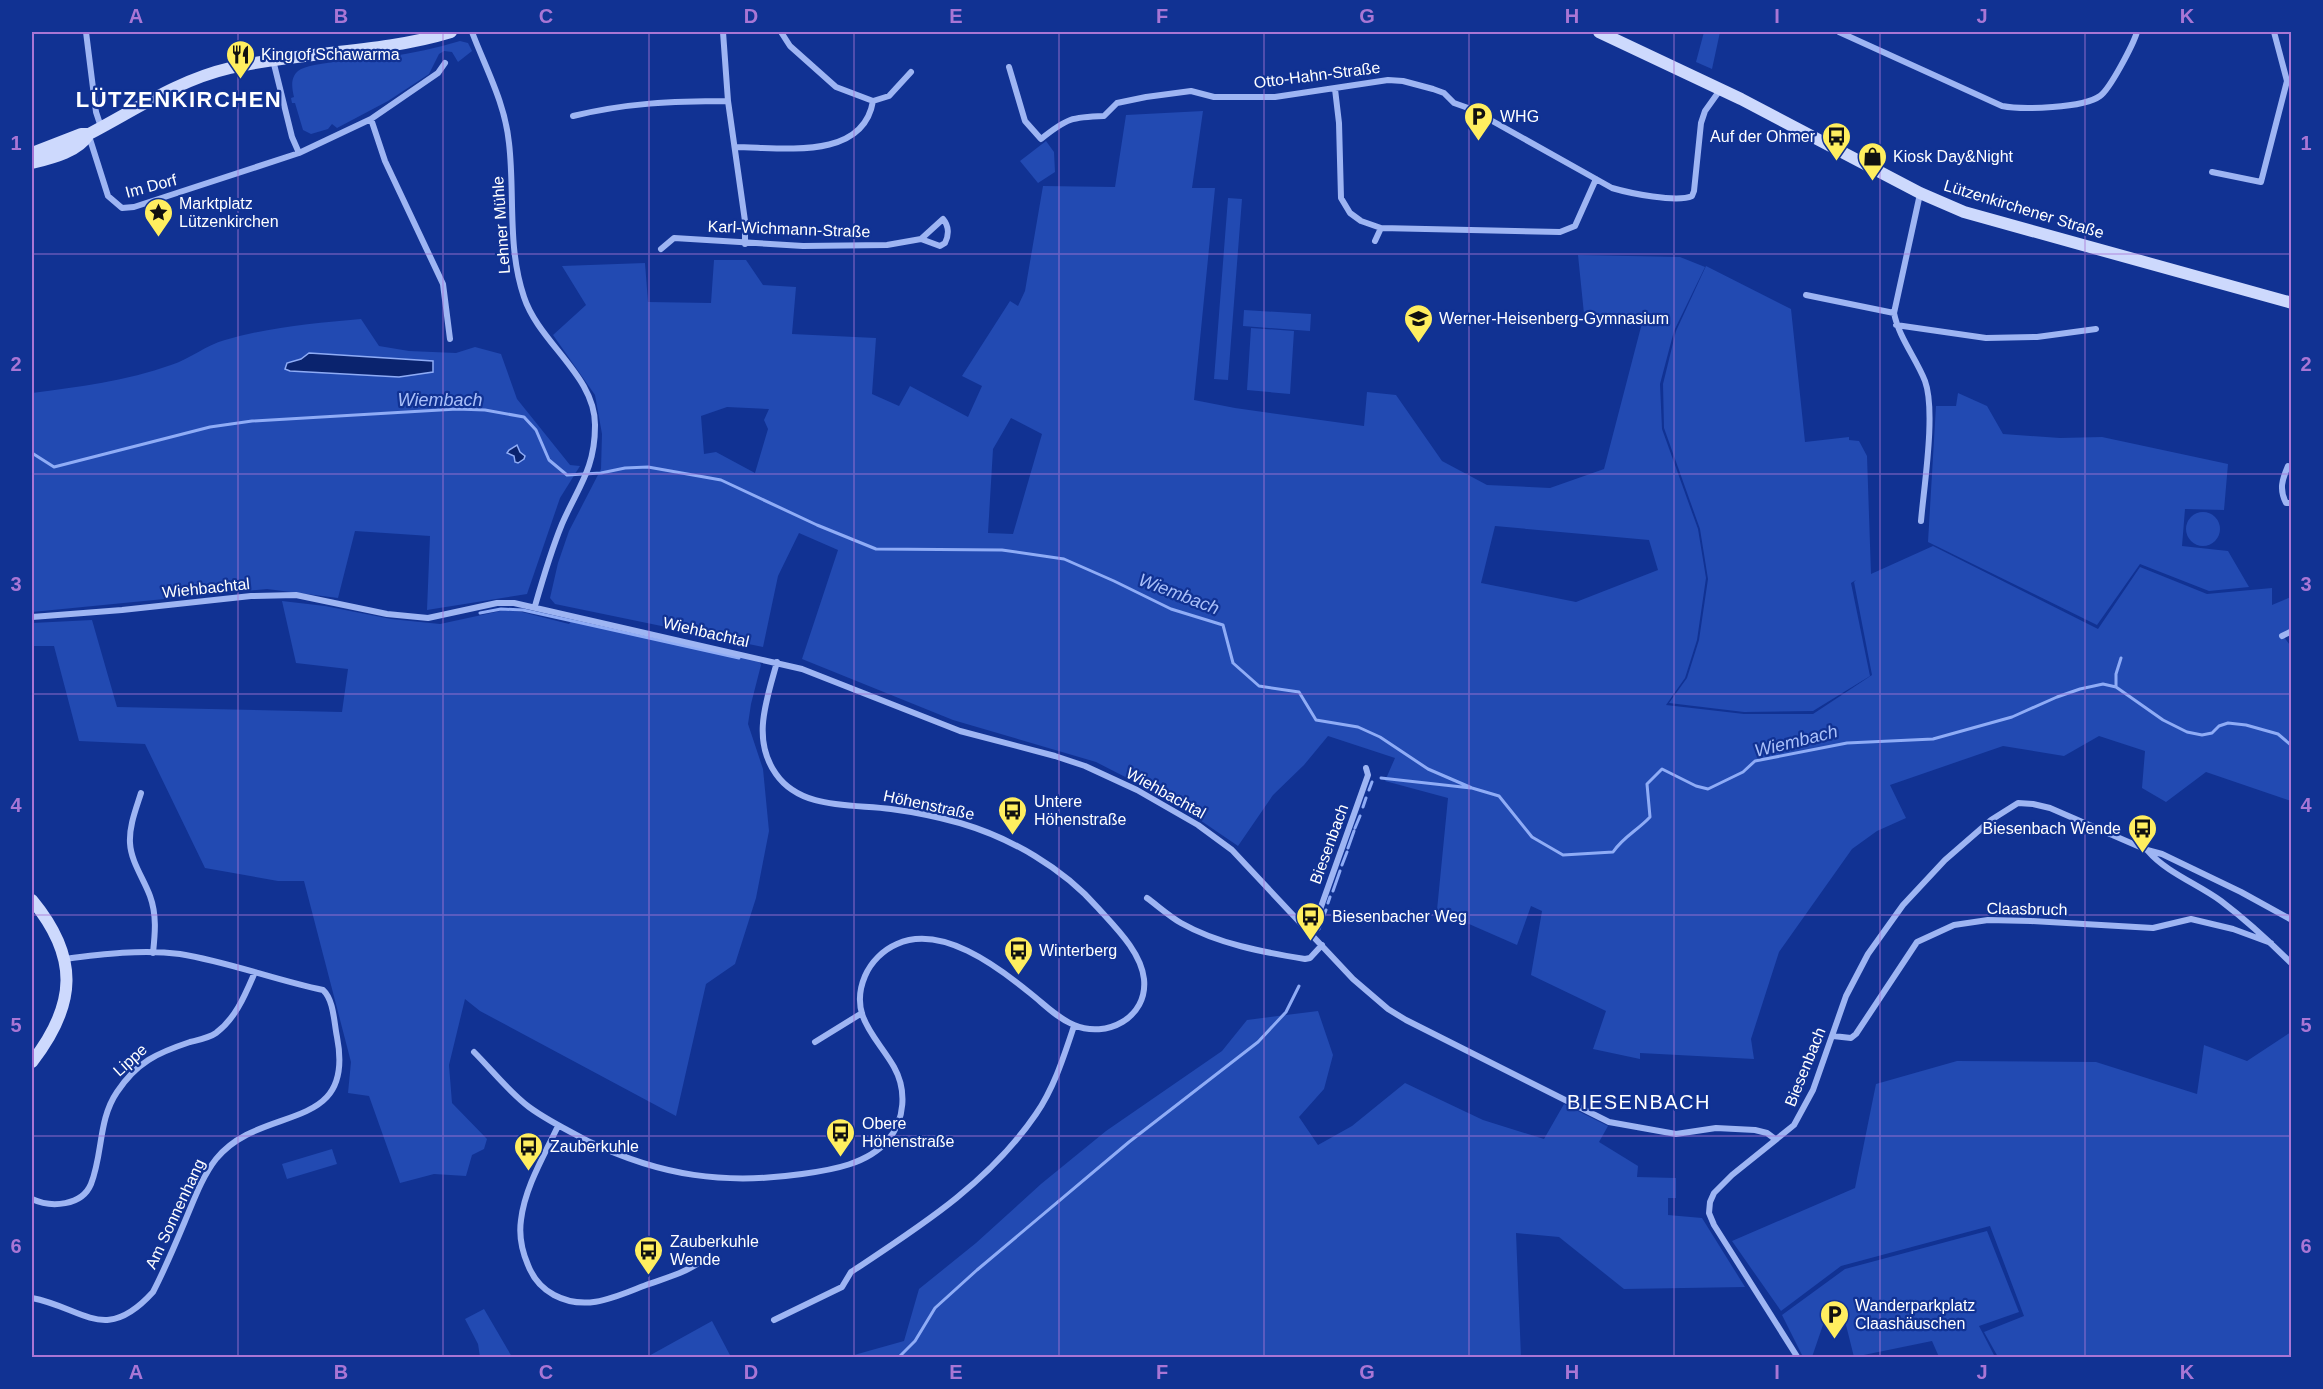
<svg xmlns="http://www.w3.org/2000/svg" width="2323" height="1389" viewBox="0 0 2323 1389" font-family="Arial,sans-serif">
<style>
.green{fill:#224ab2;fill-rule:evenodd}
.water{fill:#0a236e;stroke:#8facf6;stroke-width:1.5}
.lines{fill:none;stroke-linecap:round;stroke-linejoin:round}
.stream{stroke:#8facf6;stroke-width:3}
.street{stroke:#9eb5f3;stroke-width:6}
.secondary{stroke:#cdd9fd;stroke-width:12}
.grid{fill:none;stroke:#a976d5;stroke-width:1.5;stroke-opacity:0.55}
.labels{text-anchor:middle;dominant-baseline:central;stroke-width:4.5;stroke-linejoin:round;paint-order:stroke}
.poi-label{font-size:16px;fill:#fff;stroke:#113293;text-anchor:start}
.street-label{font-size:16px;fill:#fff;stroke:#113293}
.water-label{font-size:18px;font-style:italic;fill:#aac0fa;stroke:#113293}
.quarter-label{font-size:20px;letter-spacing:1.5px;fill:#fff;stroke:#113293}
.district-label{font-size:22px;font-weight:bold;letter-spacing:1.5px;fill:#fff;stroke:#113293}
.neatline{fill:none;stroke:#a976d5;stroke-width:2}
.grid-label{font-size:20px;text-anchor:middle;font-weight:bold;fill:#a976d5}
</style>
<rect width="100%" height="100%" fill="#113293"/>
<path class="green" d="M1704,32h16l-8,37 -16,-7z
M460,41l8,2 4,8 -14,11 -6,-10 -8,-1 -5,3 -10,20 -41,27 -51,27 -5,-4 -4,5 -17,5 -8,-4 -8,-27h-3l-1,-5 3,-1c-2,-9 -4,-19 4,-26 12,-10 71,-11 90,-14 25,-4 48,-9 72,-16z
M1203,111l-11,77h23l-21,212 41,8 129,18 3,-34 29,3 46,66 45,24 63,3 54,-19 38,-146 -58,-9 -6,-59 102,2 25,10 -31,64 -14,53 2,45 36,100 8,49 -9,62 -12,38 -19,27 78,9h69l59,-39 -18,-93 2,-2 -5,3 19,93 -57,35 -69,1 -75,-9 18,-25 12,-38 9,-61 -8,-50 -36,-101 -1,-44 13,-53 30,-65 85,43 14,133 44,-5v3l10,1 8,15 4,118 62,-28 165,83 42,-62 67,27 65,-6v17l19,-8v36l-7,4 8,11 -1,153 -85,-29 -40,30 -24,-14 3,-37 -46,-15 -35,20 -61,-10 -113,39 16,33 -29,13 -25,18 -73,103 -28,87 3,20 -114,-6v6l-47,-10 13,-38 -75,-36 11,-64 -11,-5 -14,39 -80,-35 11,-112 -63,-17 10,-23 -67,-22 -24,29 -31,30 -35,51 -66,-45 -76,-39 -143,-42 -151,-61 36,-109 -39,-17 -21,43 -15,71 -208,-43 -5,-6 8,-35 11,-32 32,-62 1,-35 -7,-39 -42,-60 33,-30 -24,-39 83,-3 3,39 63,1 3,-43h32l17,25 33,2 -4,47 84,4 -4,56 27,12 11,-20 58,31 14,-31 -20,-10 48,-75 8,5 7,-15 18,-105 72,1 11,-72zM727,407l42,2 -5,11 4,9 -13,44 -39,-21 -12,2 -3,-38zM1011,418l31,16 -29,100 -25,-1 5,-84zM1495,526l154,14 9,30 -82,32 -95,-19z
M1046,141l8,11 1,20 -17,11 -18,-22z
M1228,198l14,1 -14,181 -14,-1z
M1244,310l67,4 -1,17 -67,-5z
M361,319l18,27 30,5 47,2 19,-6 26,7 16,45 53,66 10,1 -20,32 -33,96 -100,16 3,-74 -75,-5 -17,67 -71,-9 -235,23v-219c46,-6 95,-12 139,-28 19,-6 35,-20 54,-25 45,-13 90,-17 136,-21zM309,353l123,8v11l-33,5 -109,-6 -3,-8 14,-4z
M1251,328l43,3 -4,63 -43,-4z
M1958,393l29,13 16,28 57,4 42,-1 126,27 -4,46 -39,-1 -3,37 46,5 21,36 -40,4 -69,-27 -43,61 -169,-83 8,-136h20z
M2186 529a17 17 0 1 1 34 0a17 17 0 1 1-34 0Z
M282,601l43,5 66,13 49,5 65,-14 17,2 47,12 2,-3 188,40 2,4 -10,39 -3,20 15,45 6,62 -13,67 -21,66 -29,20 -30,132 -196,-105 -15,-12 -16,66 3,38 35,36 -3,10 -12,6 -6,21 -32,-2 -34,9 -31,-87 -21,-3 3,-31 -47,-181h-26l-73,-13 -60,-124 -66,-3 -25,-95h-22v-23l60,-3 25,87 225,5 6,-43 -52,-6z
M1318,1011l15,44 -9,34 -25,28 19,28 34,-19 53,-43 78,37 61,19 20,-35 44,22 -9,16 39,24 -1,11 39,1v20h-8v17l34,3 43,69 -121,2 -65,-52 -43,-4 5,124h-674l57,-16 15,-52 57,-46 65,-59 65,-53 116,-80 25,-31z
M2291,1032v325h-293l-14,-25 40,-16 -34,-90 -149,40 -60,45 -49,-70 123,-53 21,-104 81,-23 139,1 101,32 7,-49 43,16z
M332,1149l5,15 -50,15 -5,-15z
M1987,1231l32,81 -40,14 16,31h-56l-7,-16 -78,16 -9,-36 -20,-2 -13,38h-9l-21,-42 63,-46z
M484,1309l28,48h-32l-2,-13 -13,-25z
M712,1321l19,36h-84z"/>
<path class="water" d="M309,353l124,8v11l-34,5 -109,-6 -5,-2 2,-6 14,-4z
M517,445l3,7 5,4 -1,3 -6,4 -3,-1 -1,-6 -7,-3 2,-3z"/>
<g class="lines">
<path class="stream" d="M32,453l22,14 156,-40 42,-6 205,-12 28,1 39,7 12,13 13,30 18,15 34,-2 24,-5 23,-1 73,13 96,45 59,24 126,1 62,9 50,22 57,28 52,16 10,38 26,23 40,6 17,28 42,7 22,10 48,32 44,19 27,8 33,41 31,18 50,-3c10,-15 25,-22 37,-35l-3,-33 15,-15 34,17 12,3 35,-17 12,-11 92,-18 86,-4 79,-22 45,-20 23,-8 23,-5 13,3 47,33 24,12 15,3 10,-2 7,-7 9,-3 18,2 32,9 14,12
M480,613l21,-4 22,1 216,48
M2116,686v-12l5,-16
M1381,778l90,10
M1369,790l3,-8
M1363,807l3,-9
M1355,828l5,-12
M1348,848l6,-17
M1342,865l5,-13
M1333,891l7,-20
M1328,903l2,-6
M1319,929l7,-19
M898,1358l17,-17 20,-33 42,-38 152,-128 129,-100 28,-30 13,-26"/>
<path class="street" d="M86,32l10,80 5,15
M472,32c14,37 33,71 37,111 6,51 -2,104 15,154 15,46 72,79 71,129 0,43 -17,61 -33,98 -11,27 -19,54 -27,82
M723,32l5,69 17,120v23
M781,32l9,14 46,41 37,14
M1839,32l163,74c20,4 82,2 98,-10 10,-7 33,-51 37,-64
M273,60l19,77 7,16
M1009,67l16,54 16,18c26,-21 31,-22 63,-23l13,-13 29,-6 45,-6 23,6h61l113,-17 15,1 30,8 11,4 10,10 17,6 141,79c17,5 65,15 80,8l2,-5 7,-68 4,-12 15,-21
M1335,89l4,34 2,75 9,15 11,8 20,7 179,4 15,-6 21,-47
M573,116c54,-13 99,-15 155,-15
M371,119l14,42 58,123 7,55
M89,136l19,60 14,12 12,-1 165,-54 72,-34 67,-46 7,-10
M735,147c44,0 128,15 138,-46l16,-5 22,-24
M2212,172l49,10 26,-101 -13,-49
M1920,194l-26,119c5,25 22,45 31,68 11,30 -1,105 -4,140
M1375,241l6,-13
M661,249l13,-11 129,8 84,-1 34,-6 19,7 5,-3c4,-8 4,-17 -2,-24l-22,20
M1806,295l88,18
M1896,325l90,13 51,-1 59,-8
M2288,466c-6,14 -9,23 -2,37h6
M32,617l90,-7 129,-14 45,-1 91,19 41,4 69,-15h17l288,66 158,62 95,25 30,10 52,24 61,35 34,25 121,129 35,30 18,11 203,102 67,12 40,-6 39,2 12,3 8,6
M2282,636l10,-5
M141,793c-5,16 -12,33 -11,50 1,19 14,36 20,53 7,19 5,38 3,57
M2148,851c19,22 50,33 73,50 25,19 49,41 71,63
M1147,898c11,8 22,18 34,25 37,21 82,29 124,36l5,-1 12,-13
M1308,929l9,-11 51,-143 -2,-7
M1833,1036l18,2 5,-4 61,-92 37,-17 34,-5 43,1 122,7 38,-9 42,10 38,14
M815,1042l47,-29
M474,1052c18,18 35,40 55,55 19,14 40,24 61,35 71,34 135,43 212,32 30,-4 66,-10 86,-34 17,-20 19,-50 6,-73 -17,-30 -46,-51 -29,-91 6,-14 18,-26 32,-32 44,-20 100,22 133,49 14,11 27,25 44,32 32,14 74,-7 70,-46 -3,-27 -28,-51 -46,-71 -35,-40 -87,-70 -138,-85 -22,-6 -46,-11 -69,-14 -39,-5 -90,1 -115,-35 -25,-35 -9,-75 1,-112
M558,1126c-14,30 -33,61 -37,94 -2,14 1,31 7,45 5,13 13,23 26,30 32,17 61,2 92,-10 19,-7 37,-11 54,-23
M32,1199c19,9 50,7 59,-15 12,-30 7,-64 26,-92 20,-30 40,-39 73,-50 8,-2 19,-4 26,-9 20,-15 29,-38 39,-61
M32,1298c52,10 73,47 121,-6 12,-23 22,-47 32,-71 9,-21 17,-44 31,-62 45,-56 140,-24 121,-122 -3,-14 -3,-37 -14,-47 -48,-10 -94,-28 -143,-36 -37,-5 -78,0 -115,5
M774,1320l68,-33 9,-15c68,-45 138,-89 185,-158 18,-26 28,-58 38,-88
M1798,1358l-84,-133 -5,-12 1,-11 4,-9 18,-18 62,-50 19,-35 33,-94 22,-42 35,-49 42,-45 46,-40 27,-17 15,1 17,4 97,42 15,4 79,38 51,28"/>
<path class="secondary" d="M1599,32l142,67 179,94 44,19 328,91
M32,153l49,-19h8c46,-24 89,-54 141,-66 72,-17 149,-14 221,-36
M32,163c20,-5 46,-11 57,-29
M32,900c47,57 45,104 0,162"/>
</g>
<path class="grid" d="M238,32v1326M443,32v1326M649,32v1326M854,32v1326M1059,32v1326M1264,32v1326M1469,32v1326M1674,32v1326M1880,32v1326M2085,32v1326M32,254h2260M32,474h2260M32,694h2260M32,915h2260M32,1136h2260"/>
<defs>
<symbol id="restaurant-pin" viewBox="-11 -11 22 30"><path d="M0 17L-7.5 6A9.5 9.5 0 1 1 7.5 6Z" fill="#ffee5f" stroke="#113293"/><path d="M-5-6h1v4h1v-4h1v4h1v-4h1v5L-1.5 .5V6h-2V.5L-5-1ZM5-6V6H3V1.5H1.5Q1.5-4 5-6Z" fill="#111"/></symbol>
<symbol id="parking-pin" viewBox="-11 -11 22 30"><path d="M0 17L-7.5 6A9.5 9.5 0 1 1 7.5 6Z" fill="#ffee5f" stroke="#113293"/><path d="M-3.5-5.5H1a3.5 3.5 0 0 1 0 7H-1V5.5H-3.5ZM-1-3.4V-.6H.8a1.4 1.4 0 0 0 0-2.8Z" fill="#111"/></symbol>
<symbol id="bus-pin" viewBox="-11 -11 22 30"><path d="M0 17L-7.5 6A9.5 9.5 0 1 1 7.5 6Z" fill="#ffee5f" stroke="#113293"/><path d="M-5-6H5V4H4V6H2V4H-2V6H-4V4H-5ZM-3.5-4V0h7V-4ZM-3.5 1.2v1.5H-2V1.2ZM2 1.2v1.5H3.5V1.2Z" fill="#111"/></symbol>
<symbol id="shop-pin" viewBox="-11 -11 22 30"><path d="M0 17L-7.5 6A9.5 9.5 0 1 1 7.5 6Z" fill="#ffee5f" stroke="#113293"/><path d="M-5-2.5h2.3a2.7 3.5 0 0 1 5.4 0H5L5.5 6h-11ZM-1.5-2.5h3a1.5 2.3 0 0 0-3 0Z" fill="#111"/></symbol>
<symbol id="sight-pin" viewBox="-11 -11 22 30"><path d="M0 17L-7.5 6A9.5 9.5 0 1 1 7.5 6Z" fill="#ffee5f" stroke="#113293"/><path d="M0-6L1.8-2.2L6-1.7L2.9 1.2L3.7 5.4L0 3.3L-3.7 5.4L-2.9 1.2L-6-1.7L-1.8-2.2Z" fill="#111"/></symbol>
<symbol id="school-pin" viewBox="-11 -11 22 30"><path d="M0 17L-7.5 6A9.5 9.5 0 1 1 7.5 6Z" fill="#ffee5f" stroke="#113293"/><path d="M0-5L7-2L0 1L-7-2ZM-4 1L0 2.5L4 1V4Q0 6-4 4Z" fill="#111"/></symbol>
</defs>
<g fill-rule="evenodd">
<use href="#restaurant-pin" x="224" y="38" width="33" height="45"/>
<use href="#parking-pin" x="1462" y="100" width="33" height="45"/>
<use href="#bus-pin" x="1820" y="120" width="33" height="45"/>
<use href="#shop-pin" x="1856" y="140" width="33" height="45"/>
<use href="#sight-pin" x="142" y="196" width="33" height="45"/>
<use href="#school-pin" x="1402" y="302" width="33" height="45"/>
<use href="#bus-pin" x="996" y="794" width="33" height="45"/>
<use href="#bus-pin" x="2126" y="812" width="33" height="45"/>
<use href="#bus-pin" x="1294" y="900" width="33" height="45"/>
<use href="#bus-pin" x="1002" y="934" width="33" height="45"/>
<use href="#bus-pin" x="824" y="1116" width="33" height="45"/>
<use href="#bus-pin" x="512" y="1130" width="33" height="45"/>
<use href="#bus-pin" x="632" y="1234" width="33" height="45"/>
<use href="#parking-pin" x="1818" y="1298" width="33" height="45"/>
</g>
<g class="labels">
<g class="poi-label">
<text x="261" y="54">King of Schawarma</text>
<text x="1500" y="116">WHG</text>
<text x="1815" y="136" text-anchor="end">Auf der Ohmer</text>
<text x="1893" y="156">Kiosk Day&amp;Night</text>
<text x="179" y="203">Marktplatz<tspan x="179" dy="18">Lützenkirchen</tspan></text>
<text x="1439" y="318">Werner-Heisenberg-Gymnasium</text>
<text x="1034" y="801">Untere<tspan x="1034" dy="18">Höhenstraße</tspan></text>
<text x="2121" y="828" text-anchor="end">Biesenbach Wende</text>
<text x="1332" y="916">Biesenbacher Weg</text>
<text x="1039" y="950">Winterberg</text>
<text x="862" y="1123">Obere<tspan x="862" dy="18">Höhenstraße</tspan></text>
<text x="550" y="1146">Zauberkuhle</text>
<text x="670" y="1241">Zauberkuhle<tspan x="670" dy="18">Wende</tspan></text>
<text x="1855" y="1305">Wanderparkplatz<tspan x="1855" dy="18">Claashäuschen</tspan></text>
</g>
<g class="street-label">
<text transform="translate(1317 75) rotate(-7)">Otto-Hahn-Straße</text>
<text transform="translate(151 186) rotate(-15)">Im Dorf</text>
<text transform="translate(2024 209) rotate(17)">Lützenkirchener Straße</text>
<text transform="translate(501 225) rotate(-94)">Lehner Mühle</text>
<text transform="translate(789 229) rotate(2)">Karl-Wichmann-Straße</text>
<text transform="translate(206 588) rotate(-6)">Wiehbachtal</text>
<text transform="translate(706 632) rotate(13)">Wiehbachtal</text>
<text transform="translate(1166 793) rotate(29)">Wiehbachtal</text>
<text transform="translate(929 805) rotate(12)">Höhenstraße</text>
<text transform="translate(1329 844) rotate(-70)">Biesenbach</text>
<text transform="translate(2027 909) rotate(1)">Claasbruch</text>
<text transform="translate(130 1060) rotate(-42)">Lippe</text>
<text transform="translate(1805 1067) rotate(-68)">Biesenbach</text>
<text transform="translate(175 1214) rotate(-65)">Am Sonnenhang</text>
</g>
<g class="water-label">
<text x="440" y="400">Wiembach</text>
<text transform="translate(1179 594) rotate(21)">Wiembach</text>
<text transform="translate(1796 741) rotate(-14)">Wiembach</text>
</g>
<g class="quarter-label">
<text x="1639" y="1102">BIESENBACH</text>
</g>
<g class="district-label">
<text x="179" y="99">LÜTZENKIRCHEN</text>
</g>
</g>
<rect width="2323" height="1389" fill="none" stroke="#113293" stroke-width="66"/>
<rect x="33" y="33" width="2257" height="1323" class="neatline"/>
<g class="grid-label">
<text x="136" y="23">A</text>
<text x="341" y="23">B</text>
<text x="546" y="23">C</text>
<text x="751" y="23">D</text>
<text x="956" y="23">E</text>
<text x="1162" y="23">F</text>
<text x="1367" y="23">G</text>
<text x="1572" y="23">H</text>
<text x="1777" y="23">I</text>
<text x="1982" y="23">J</text>
<text x="2187" y="23">K</text>
<text x="16" y="150">1</text>
<text x="2306" y="150">1</text>
<text x="16" y="371">2</text>
<text x="2306" y="371">2</text>
<text x="16" y="591">3</text>
<text x="2306" y="591">3</text>
<text x="16" y="812">4</text>
<text x="2306" y="812">4</text>
<text x="16" y="1032">5</text>
<text x="2306" y="1032">5</text>
<text x="16" y="1253">6</text>
<text x="2306" y="1253">6</text>
<text x="136" y="1379">A</text>
<text x="341" y="1379">B</text>
<text x="546" y="1379">C</text>
<text x="751" y="1379">D</text>
<text x="956" y="1379">E</text>
<text x="1162" y="1379">F</text>
<text x="1367" y="1379">G</text>
<text x="1572" y="1379">H</text>
<text x="1777" y="1379">I</text>
<text x="1982" y="1379">J</text>
<text x="2187" y="1379">K</text>
</g>
</svg>
